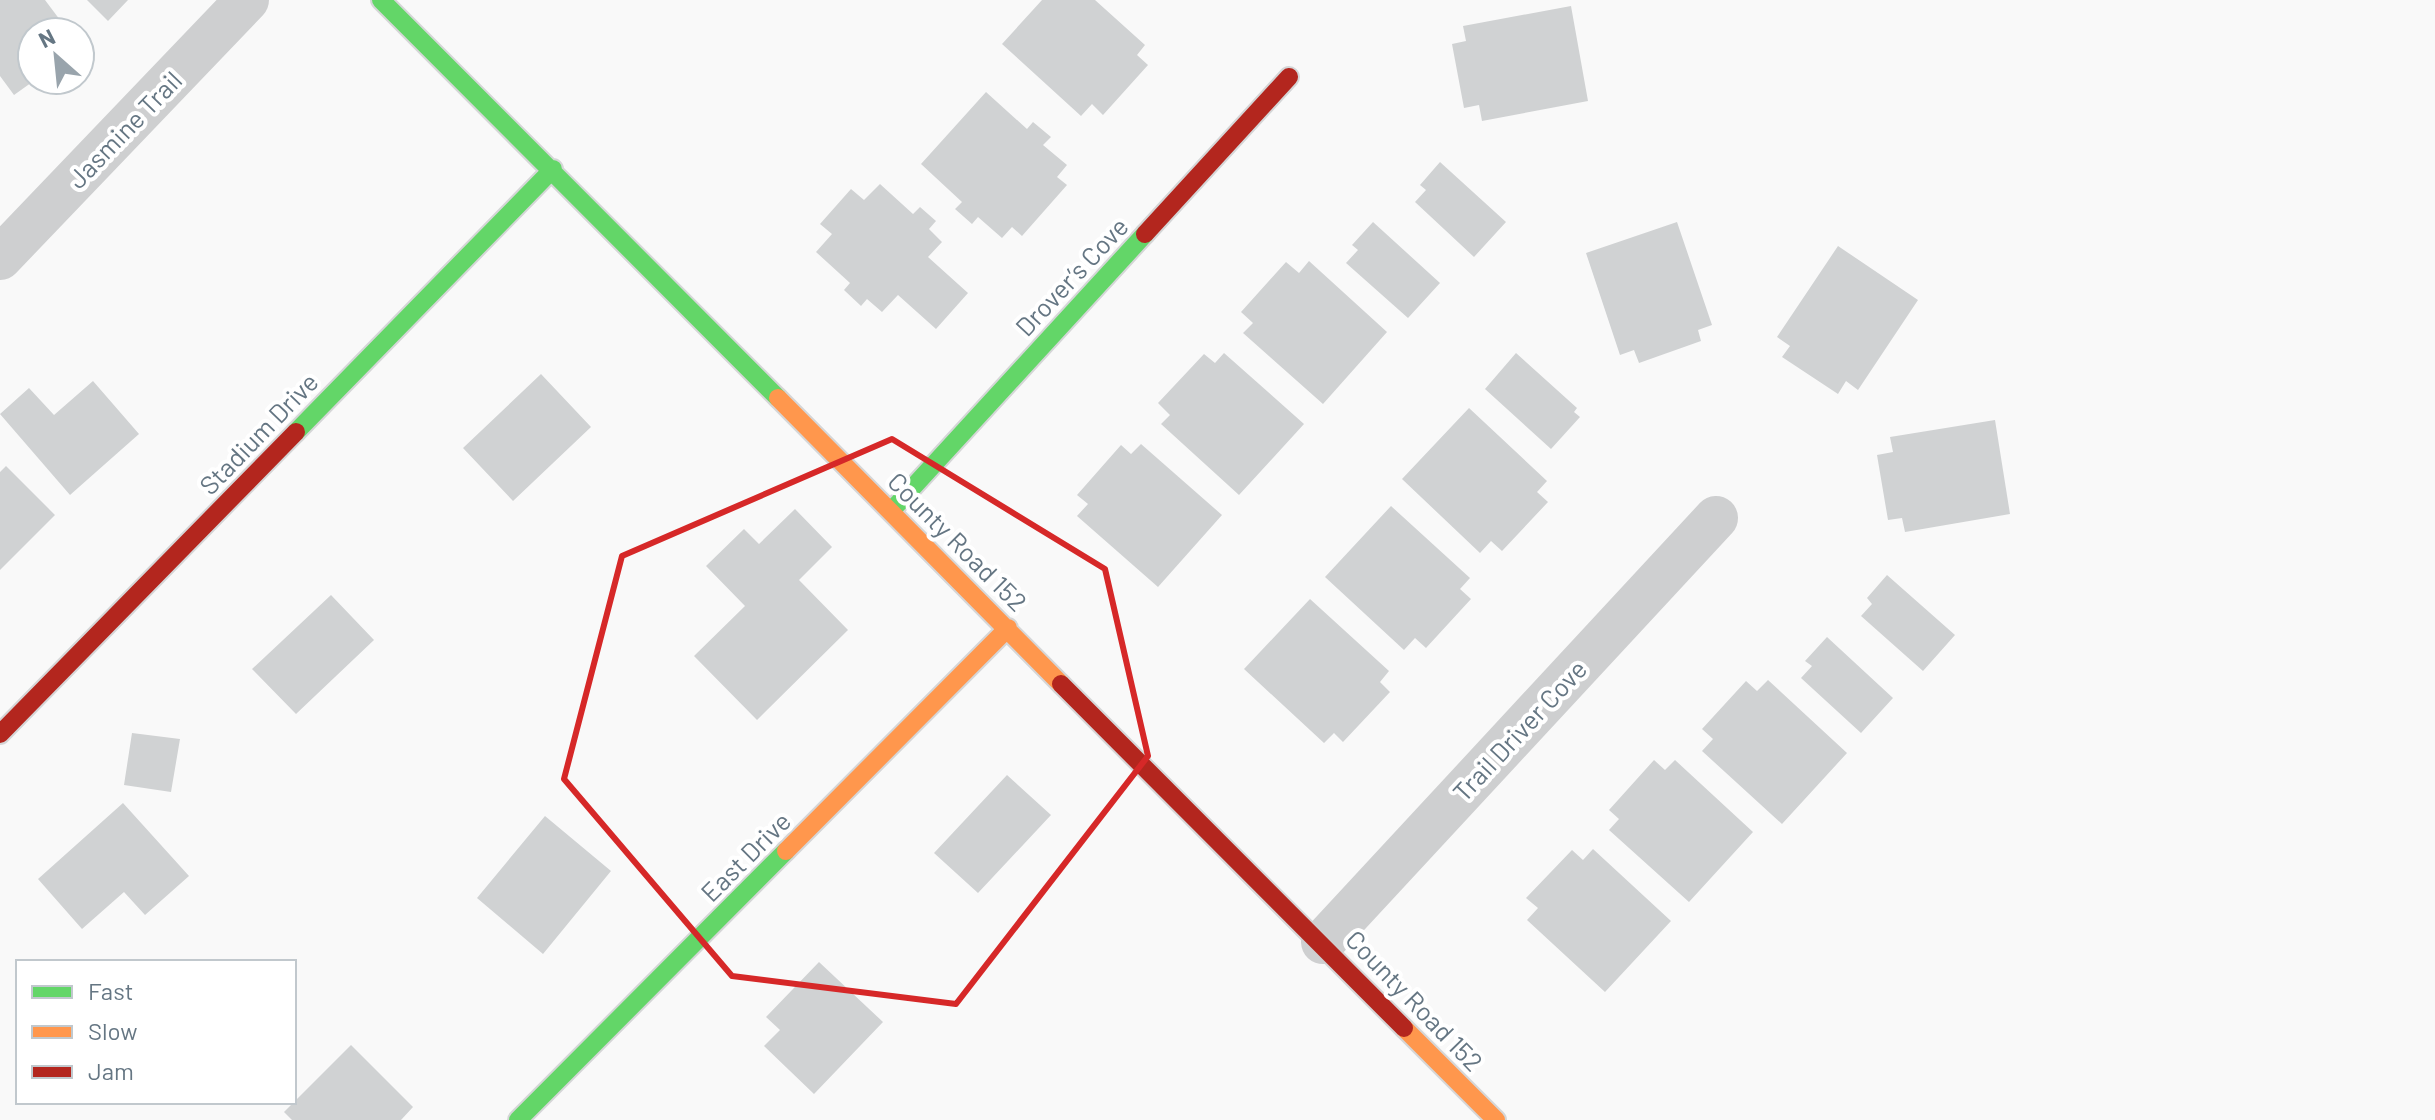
<svg xmlns="http://www.w3.org/2000/svg" width="2435" height="1120" viewBox="0 0 2435 1120" font-family="Barlow,sans-serif">
<style>
.building{fill:#d0d2d3}
.lines{fill:none;stroke-linecap:round;stroke-linejoin:round}
.fast-casing{stroke:#d5d6d7;stroke-width:22}
.slow-casing{stroke:#d5d6d7;stroke-width:22}
.jam-casing{stroke:#d5d6d7;stroke-width:22}
.street{stroke:#cecfd0;stroke-width:44}
.fast{stroke:#63d668;stroke-width:18}
.slow{stroke:#ff974d;stroke-width:18}
.jam{stroke:#b3261e;stroke-width:18}
.marked{fill:none;stroke:#d62828;stroke-width:6;stroke-linejoin:round}
.labels{text-anchor:middle;dominant-baseline:central;stroke-width:8;stroke-linejoin:round;paint-order:stroke}
.street-label{font-size:26px;fill:#657683;stroke:#fff}
</style>
<rect width="100%" height="100%" fill="#f9f9f9"/>
<path class="building" d="M0,0h45l24,32h-37v48h3l-21,15 -14,-19z
M87,0h41l-20,21z
M1042,0h53l50,45 -8,10 11,10 -45,50 -11,-11 -11,12 -79,-72z
M1571,6l17,95 -106,20 -3,-16 -15,3 -12,-64 14,-3 -3,-15z
M986,92l41,37 6,-7 18,15 -8,8 24,20 -10,12 10,8 -45,51 -10,-9 -10,11 -24,-21 -6,7 -17,-15 7,-7 -41,-38z
M1440,162l66,60 -32,35 -59,-55 11,-12 -6,-5z
M880,184l33,30 7,-7 16,14 -7,8 13,13 -14,15 40,36 -32,36 -38,-34 -16,17 -15,-13 -6,7 -17,-16 6,-7 -34,-31 16,-18 -12,-10 31,-35 13,11z
M1373,222l67,61 -32,35 -62,-55 12,-13 -6,-5z
M1677,222l35,103 -14,5 3,11 -62,22 -5,-13 -14,5 -34,-102z
M1838,246l80,54 -60,90 -12,-9 -8,13 -56,-37 8,-11 -13,-9z
M1309,261l78,71 -64,72 -80,-71 10,-10 -12,-11 45,-50 13,11z
M1224,353l80,71 -65,71 -78,-71 9,-9 -12,-12 46,-49 11,9z
M1516,353l61,55 -3,4 6,5 -29,32 -66,-60z
M541,374l50,53 -78,74 -50,-53z
M93,381l46,53 -69,61 -70,-81 29,-26 25,27z
M1469,408l78,73 -10,11 11,10 -46,49 -11,-10 -11,12 -78,-74z
M1995,420l15,94 -105,18 -3,-14 -14,2 -11,-65 16,-3 -3,-15z
M1141,444l81,71 -64,72 -81,-71 11,-12 -11,-9 44,-50 10,9z
M6,466l49,49 -55,55v-98z
M1391,506l79,72 -10,11 11,10 -45,49 -11,-10 -11,12 -79,-73z
M795,509l37,38 -33,33 49,50 -91,90 -63,-64 51,-50 -39,-40 38,-37 15,15z
M1887,575l68,60 -32,36 -62,-55 11,-12 -5,-6z
M331,595l43,45 -78,74 -44,-45z
M1310,599l79,72 -9,11 10,10 -47,50 -9,-9 -10,10 -80,-74z
M1827,637l66,61 -32,35 -60,-55 11,-12 -7,-5z
M1768,680l79,73 -65,71 -80,-73 11,-12 -11,-10 44,-48 11,10z
M132,733l48,6 -9,53 -47,-7z
M1654,760l11,10 10,-10 78,72 -64,70 -80,-72 10,-11 -10,-9z
M1007,775l44,40 -73,78 -44,-40z
M123,803l66,73 -44,39 -21,-23 -42,37 -44,-50z
M545,816l66,55 -68,83 -66,-56z
M1593,849l78,72 -66,71 -78,-72 11,-12 -12,-10 46,-48 11,10z
M819,962l64,60 -69,72 -50,-48 16,-16 -14,-13z
M351,1045l62,62 -12,13h-109l-8,-8z"/>
<g class="lines">
<defs>
<path id="fast" d="M381,0l397,398
M296,432l257,-263
M892,510l253,-276
M518,1120l268,-269"/>
<path id="slow" d="M778,398l283,286
M786,851l222,-223
M1404,1028l92,92"/>
<path id="jam" d="M1145,234l144,-157
M1061,684l343,344
M0,734l296,-302"/>
</defs>
<use href="#fast" class="fast-casing"/>
<use href="#slow" class="slow-casing"/>
<use href="#jam" class="jam-casing"/>
<path class="street" d="M0,258l247,-258
M1323,942l393,-424"/>
<use href="#fast" class="fast"/>
<use href="#slow" class="slow"/>
<use href="#jam" class="jam"/>
</g>
<path class="marked" d="M892,439l213,130 43,187 -192,248 -224,-28 -168,-197 58,-223z"/>
<g class="labels">
<g class="street-label">
<text transform="translate(124 129) rotate(-46)">Jasmine Trail</text>
<text transform="translate(1071 276) rotate(-47)">Drover’s Cove</text>
<text transform="translate(258 433) rotate(-46)">Stadium Drive</text>
<text transform="translate(958 541) rotate(45)">County Road 152</text>
<text transform="translate(1519 730) rotate(-47)">Trail Driver Cove</text>
<text transform="translate(745 856) rotate(-45)">East Drive</text>
<text transform="translate(1415 1000) rotate(46)">County Road 152</text>
</g>
</g>
<rect x="16" y="960" width="280" height="144" fill="#ffffff" stroke="#c1c8cd" stroke-width="2"/>
<rect x="32" y="986" width="40" height="12" fill="#63d668" stroke="#c1c8cd" stroke-width="2"/>
<text x="88" y="1000" font-size="24" fill="#657683">Fast</text>
<rect x="32" y="1026" width="40" height="12" fill="#ff974d" stroke="#c1c8cd" stroke-width="2"/>
<text x="88" y="1040" font-size="24" fill="#657683">Slow</text>
<rect x="32" y="1066" width="40" height="12" fill="#b3261e" stroke="#c1c8cd" stroke-width="2"/>
<text x="88" y="1080" font-size="24" fill="#657683">Jam</text>
<g transform="translate(56 56) rotate(333)"><circle r="38" fill="#ffffff" stroke="#c1c8cd" stroke-width="2"/>
<path d="M0-6L14 30L0 20L-14 30Z" fill="#99a4ac"/>
<text y="-12" font-size="22" font-weight="bold" text-anchor="middle" fill="#657683">N</text>
</g>
</svg>
